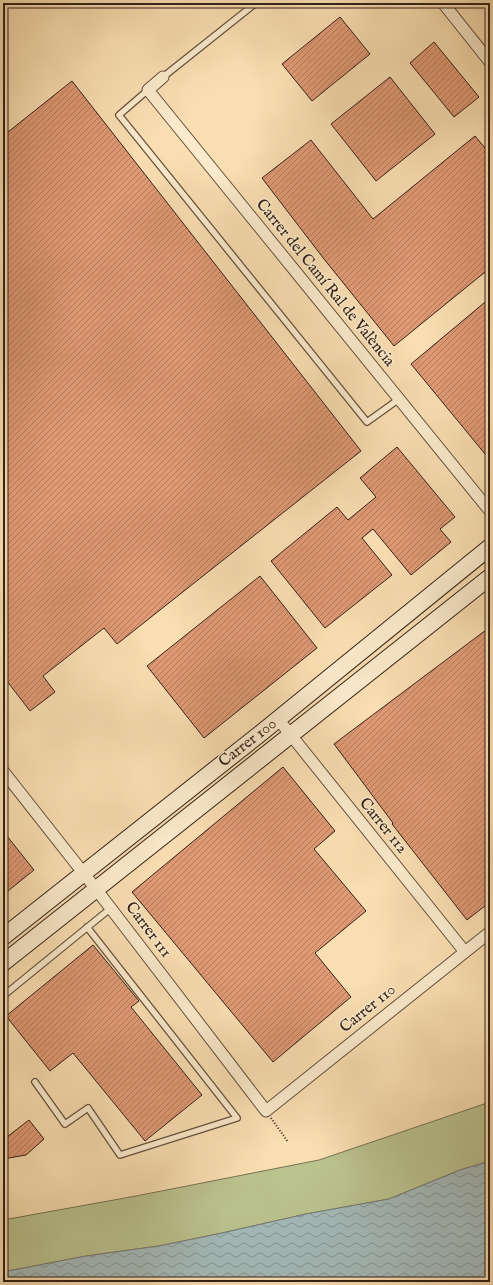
<svg xmlns="http://www.w3.org/2000/svg" width="493" height="1285" viewBox="0 0 493 1285" font-family="'IM FELL English',serif">
<style>
.grass{fill:#bac28e;stroke:#767253}
.water{fill:url(#water-waves);stroke:#767c78}
.building{fill:url(#building-hatch);stroke:#332118}
.lines{fill:none;stroke-linecap:round;stroke-linejoin:round}
.lane-casing{stroke:#64503e;stroke-width:8}
.street-casing{stroke:#64503e;stroke-width:13}
.secondary-casing{stroke:#332118;stroke-width:18}
.path{stroke:#332118;stroke-width:2;stroke-dasharray:1 2;stroke-linecap:butt}
.lane{stroke:#fbeacc;stroke-width:5.5}
.street{stroke:#fbeacc;stroke-width:11}
.secondary{stroke:#fbeacc;stroke-width:16}
.labels{text-anchor:middle;dominant-baseline:central;stroke-width:3;stroke-linejoin:round;paint-order:stroke}
.street-label{font-size:16px;fill:#332118;stroke:#fbeacc}
</style>
<defs>
<pattern id="water-waves" width="16" height="10" patternUnits="userSpaceOnUse"><rect width="16" height="10" fill="#a3b9b8"/><path d="M0 5q4-4 8 0t8 0" fill="none" stroke="#859695"/></pattern>
<pattern id="building-hatch" width="6" height="6" patternUnits="userSpaceOnUse"><rect width="6" height="6" fill="#df9975"/><path d="M-1 1l2-2M0 6l6-6M5 7l2-2" fill="none" stroke="#b57c5f"/></pattern>
</defs>
<rect width="100%" height="100%" fill="#f9deb1"/>
<filter id="stains"><feTurbulence type="fractalNoise" baseFrequency=".005" numOctaves="4"/><feColorMatrix values="0 0 0 0 .2 0 0 0 0 .09 0 0 0 0 .02 0 0 0 .5 -.17"/></filter>
<radialGradient id="worn" r=".72"><stop offset=".6" stop-color="#630" stop-opacity="0"/><stop offset="1" stop-color="#630" stop-opacity=".3"/></radialGradient>
<path class="grass" d="M490,1102v59l-30,9 -71,29 -83,15 -84,19 -63,13 -73,10 -83,16v-52l133,-24 183,-36z"/>
<path class="water" d="M490,1161v121h-487v-10l83,-16 73,-10 63,-13 84,-19 83,-15 71,-29z"/>
<path class="building" d="M340,17l30,37 -58,47 -30,-37z
M434,42l45,55 -25,20 -44,-54z
M390,77l45,57 -59,47 -45,-57z
M72,81l289,370 -244,193 -13,-16 -61,48 12,16 -25,19 -27,-35v-540z
M475,136l15,18v114l-96,78 -70,-87 -62,-81 49,-38 62,79z
M490,298v162l-79,-96z
M397,447l58,70 -15,12 11,13 -40,33 -38,-46 -11,9 30,37 -67,53 -54,-67 66,-54 11,13 28,-23 -16,-19z
M260,576l57,72 -113,90 -57,-72z
M490,627v275l-23,18 -75,-96 1,-1 -59,-79z
M283,767l52,64 -21,18 52,62 -51,42 36,44 -78,65 -141,-170z
M3,831l31,39 -31,25z
M93,945l46,56 -8,6 71,88 -57,46 -72,-88 -23,18 -44,-55z
M29,1120l15,19 -18,16 -23,4v-19z"/>
<g class="lines">
<defs>
<path id="lane" d="M163,77l93,-74
M148,90l-29,25 248,307 32,-23
M3,996l108,-88
M35,1082l30,42 23,-16 32,47 117,-37 -150,-191"/>
<path id="street" d="M443,3l47,59
M163,77l-15,13 342,421
M278,719l187,233
M3,771l93,118 170,222 224,-179"/>
<path id="secondary" d="M3,937l258,-204 229,-186
M3,963l487,-386"/>
</defs>
<use href="#lane" class="lane-casing"/>
<use href="#street" class="street-casing"/>
<use href="#secondary" class="secondary-casing"/>
<path class="path" d="M271,1118l17,24"/>
<use href="#lane" class="lane"/>
<use href="#street" class="street"/>
<use href="#secondary" class="secondary"/>
</g>
<g class="labels">
<g class="street-label">
<text transform="translate(325 283) rotate(51)">Carrer del Camí Ral de València</text>
<text transform="translate(248 743) rotate(-38)">Carrer 100</text>
<text transform="translate(383 826) rotate(51)">Carrer 112</text>
<text transform="translate(148 930) rotate(53)">Carrer 111</text>
<text transform="translate(368 1009) rotate(-39)">Carrer 110</text>
</g>
</g>
<rect width="493" height="1285" fill="none" stroke="#f9deb1" stroke-width="16"/>
<rect x="4" y="4" width="485" height="1277" fill="none" stroke="#332118" stroke-width="2"/>
<rect x="8" y="8" width="477" height="1269" fill="none" stroke="#332118"/>
<rect width="100%" height="100%" filter="url(#stains)"/>
<rect width="100%" height="100%" fill="url(#worn)"/>
</svg>
